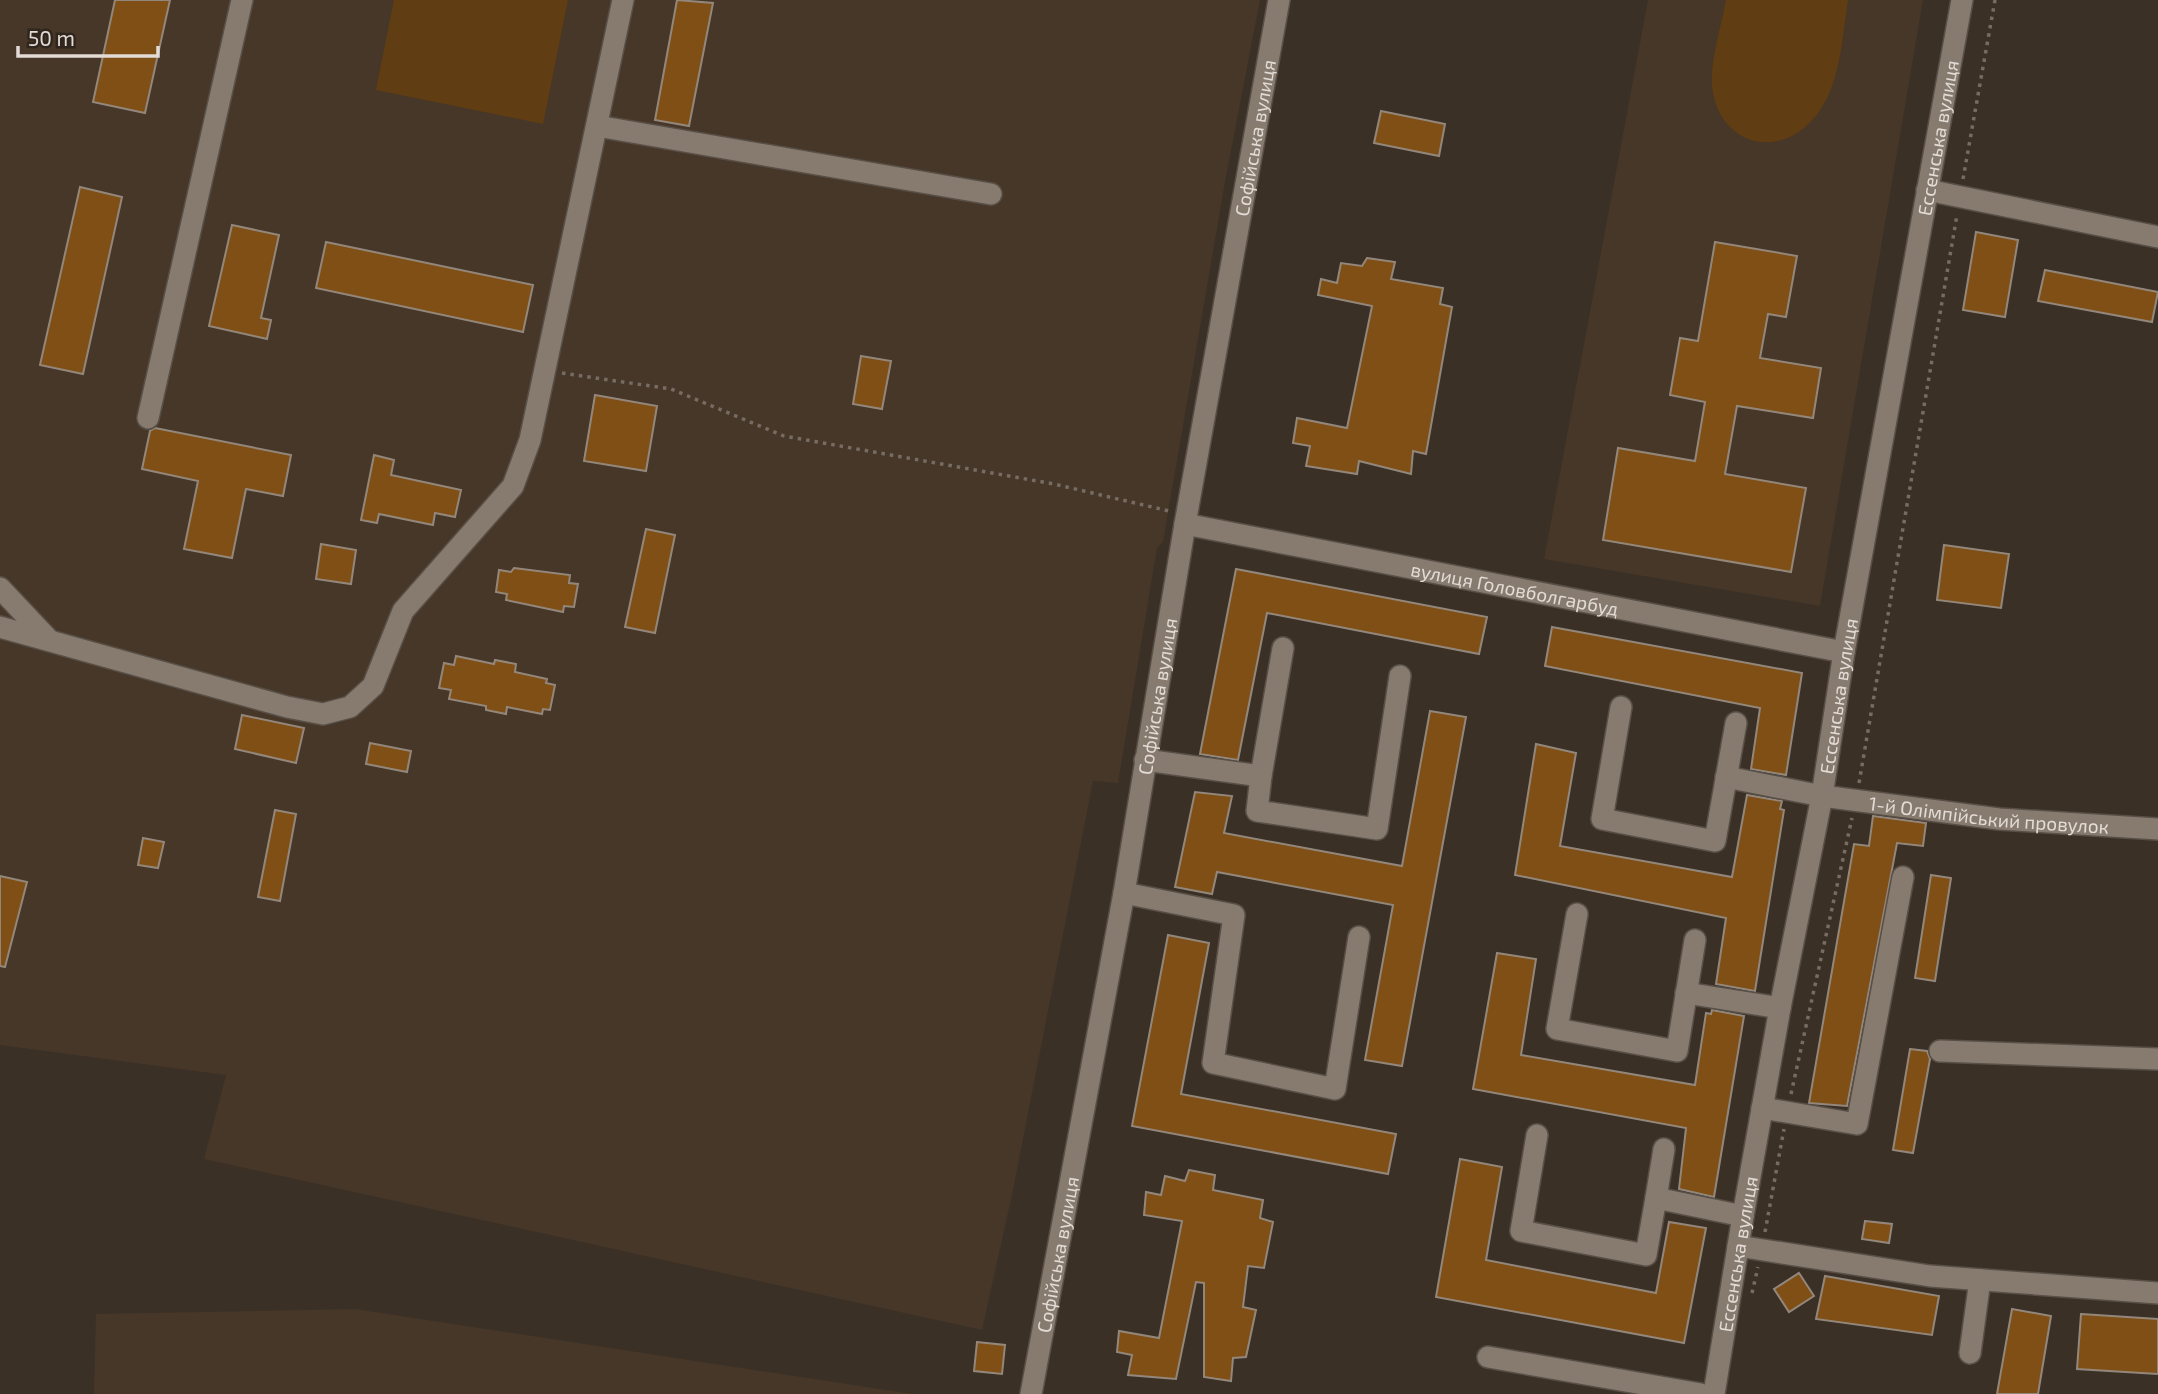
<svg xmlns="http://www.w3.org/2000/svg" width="2158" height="1394" viewBox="0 0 2158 1394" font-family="'Exo 2',sans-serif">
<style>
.built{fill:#463728}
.green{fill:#613d13}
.building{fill:#7f4f15;stroke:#93877b;stroke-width:2}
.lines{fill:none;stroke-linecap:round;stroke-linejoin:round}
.minor-casing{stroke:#584f47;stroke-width:24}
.path{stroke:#766c64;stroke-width:3.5;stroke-dasharray:3.5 5;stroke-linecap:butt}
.minor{stroke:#877b6f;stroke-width:21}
.labels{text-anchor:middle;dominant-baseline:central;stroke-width:7;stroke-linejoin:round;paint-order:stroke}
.street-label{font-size:19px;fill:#e3dcd6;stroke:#30261d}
</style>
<rect width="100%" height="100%" fill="#3b3026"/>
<path class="built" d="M0,0h1260l-35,182 -62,360 -6,6 -39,235 -25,-2 -80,409 -31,140 -778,-171 22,-84 -226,-30z
M1648,0h275l-103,606 -276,-47z
M355,1309l557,85h-818l2,-80z"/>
<path class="green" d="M394,0h174l-25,124 -167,-34z
M1726,0h122c-6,37 -7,82 -30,113 -36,50 -101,33 -106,-28 -2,-23 10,-62 14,-85z"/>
<path class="building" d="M115,0h55l-25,113 -52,-11z
M677,0l36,3 -24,123 -34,-6z
M1381,111l64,13 -6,32 -65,-13z
M80,187l42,10 -39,177 -43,-9z
M232,225l47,10 -18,83 10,2 -4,19 -58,-13z
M1976,232l42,8 -13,77 -42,-7z
M326,242l207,43 -10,47 -207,-44z
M1715,242l82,14 -11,61 -18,-3 -8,44 61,10 -8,50 -76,-12 -12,68 81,14 -15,84 -188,-32 15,-92 77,13 10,-59 -35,-7 10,-57 18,3z
M1367,258l28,4 -4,17 52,9 -3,16 12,3 -26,147 -13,-3 -2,23 -52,-13 -2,13 -51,-8 4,-20 -17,-3 4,-25 50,10 25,-122 -54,-11 3,-16 16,4 4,-20 21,3z
M2045,270l113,22 -6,30 -114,-21z
M861,356l30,5 -9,48 -29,-5z
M595,395l62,11 -11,65 -62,-10z
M155,428l136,27 -8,41 -37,-7 -14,69 -48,-9 14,-68 -56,-12 8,-38z
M374,455l20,5 -3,15 70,15 -6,27 -20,-4 -2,12 -54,-11 -2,9 -16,-3z
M646,529l29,6 -20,98 -30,-6z
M321,544l35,6 -5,34 -35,-5z
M1944,545l65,9 -8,54 -64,-8z
M514,568l56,7 -1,8 9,1 -4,23 -10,-1 -1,6 -57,-12 1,-6 -11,-2 3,-22 12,2z
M1236,569l251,48 -8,37 -212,-41 -29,147 -38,-6z
M1552,627l250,46 -16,102 -35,-6 9,-61 -215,-42z
M456,656l38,8 1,-4 21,4 -1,8 32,7 -1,4 9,2 -5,25 -7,-1 -1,5 -35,-7 -1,7 -20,-4v-4l-37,-7 2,-9 -12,-2 5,-25 10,2z
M1430,711l36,6 -64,349 -37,-6 28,-155 -176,-33 -5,22 -37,-7 20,-95 37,4 -8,37 178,33z
M242,715l62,13 -8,35 -61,-14z
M370,743l41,8 -4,21 -41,-8z
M1536,744l40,9 -16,93 172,31 15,-82 35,6 -2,8 4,1 -29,181 -39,-7 10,-66 -211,-43z
M275,810l21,4 -16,87 -22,-4z
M1873,816l53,7 -3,23 -26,-3 -50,263 -38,-3 45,-259 15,2z
M143,838l21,4 -6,26 -20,-3z
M1931,875l20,3 -16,103 -20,-3z
M0,876l27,6 -22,85 -5,-1z
M1168,935l41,8 -28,151 215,40 -8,40 -256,-48z
M1497,953l39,6 -15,96 174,30 11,-72 5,1 1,-4 32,6 -30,181 -35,-8 7,-61 -213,-39z
M1910,1049l17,2 3,8 -17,94 -20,-3z
M1460,1159l42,8 -16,93 170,33 13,-71 37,6 -22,115 -248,-46z
M1189,1170l26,5 -2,15 50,10 -3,18 13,4 -9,46 -16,-2 -5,41 13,3 -10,47 -13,1 -2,23 -27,-4v-94l-8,-1 -20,97 -48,-4 4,-20 -15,-3 2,-21 40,7 23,-117 -38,-6 2,-23 15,3 4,-19 20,5z
M1865,1221l27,3 -3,19 -27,-4z
M1799,1273l15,23 -25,16 -15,-23z
M1825,1276l114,20 -7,39 -116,-16z
M2012,1309l39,7 -13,78h-41z
M2081,1314l77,5v55l-81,-5z
M977,1342l28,3 -3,29 -28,-3z"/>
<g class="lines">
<defs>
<g id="minor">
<path d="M597,126l394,68"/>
<path d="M1927,190l231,47"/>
<path d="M148,418l94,-418"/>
<path id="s1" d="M1185,524l659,128"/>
<path d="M0,588l49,52"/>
<path d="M0,627l287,80 36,7 27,-7 23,-21 30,-75 110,-125 17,-46 93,-440"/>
<path d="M1621,707l-19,112 113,22 21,-118"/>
<path d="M1145,760l116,16 -4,35 120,18 23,-153"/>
<path d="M1261,776l22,-128"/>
<path id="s2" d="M1726,777l96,19 177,23 159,10"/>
<path d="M1124,893l110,22 -21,148 122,26 24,-152"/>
<path d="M1577,914l-20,115 120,22 18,-111"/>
<path d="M1686,993l94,15"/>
<path d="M1940,1051l218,8"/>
<path d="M1762,1108l95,16 46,-247"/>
<path d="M1537,1135l-16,96 125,24 10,-57 87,18"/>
<path d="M1656,1198l8,-49"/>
<path d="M1738,1246l192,30 228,17"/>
<path d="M1970,1353l10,-73"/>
<path d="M1488,1357l213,37"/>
<path id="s3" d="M1031,1394l93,-501 61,-369 94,-524"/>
<path id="s4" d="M1714,1394l29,-178 37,-208 42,-212 22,-144 118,-652"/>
</g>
</defs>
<use href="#minor" class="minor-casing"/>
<path class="path" d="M1963,179l32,-179
M562,373l109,16 113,47 270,48 115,27
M1859,783l98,-568
M1791,1094l61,-276
M1765,1232l19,-103
M1752,1293l6,-26"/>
<use href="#minor" class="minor"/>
</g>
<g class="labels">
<g class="street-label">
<text stroke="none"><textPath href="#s3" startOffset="1276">Софійська вулиця</textPath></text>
<text stroke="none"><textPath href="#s4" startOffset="1276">Ессенська вулиця</textPath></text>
<text stroke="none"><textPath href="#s1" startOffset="336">вулиця Головболгарбуд</textPath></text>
<text stroke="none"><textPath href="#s3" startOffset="709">Софійська вулиця</textPath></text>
<text stroke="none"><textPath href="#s4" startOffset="709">Ессенська вулиця</textPath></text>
<text stroke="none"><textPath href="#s2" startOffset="266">1-й Олімпійський провулок</textPath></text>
<text stroke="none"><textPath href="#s3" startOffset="142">Софійська вулиця</textPath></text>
<text stroke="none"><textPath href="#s4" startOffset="142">Ессенська вулиця</textPath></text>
</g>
</g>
<path d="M18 46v10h140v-10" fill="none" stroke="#e3dcd6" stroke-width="3.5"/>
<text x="28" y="46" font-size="21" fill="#e3dcd6" stroke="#30261d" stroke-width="5" paint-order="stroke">50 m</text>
</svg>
